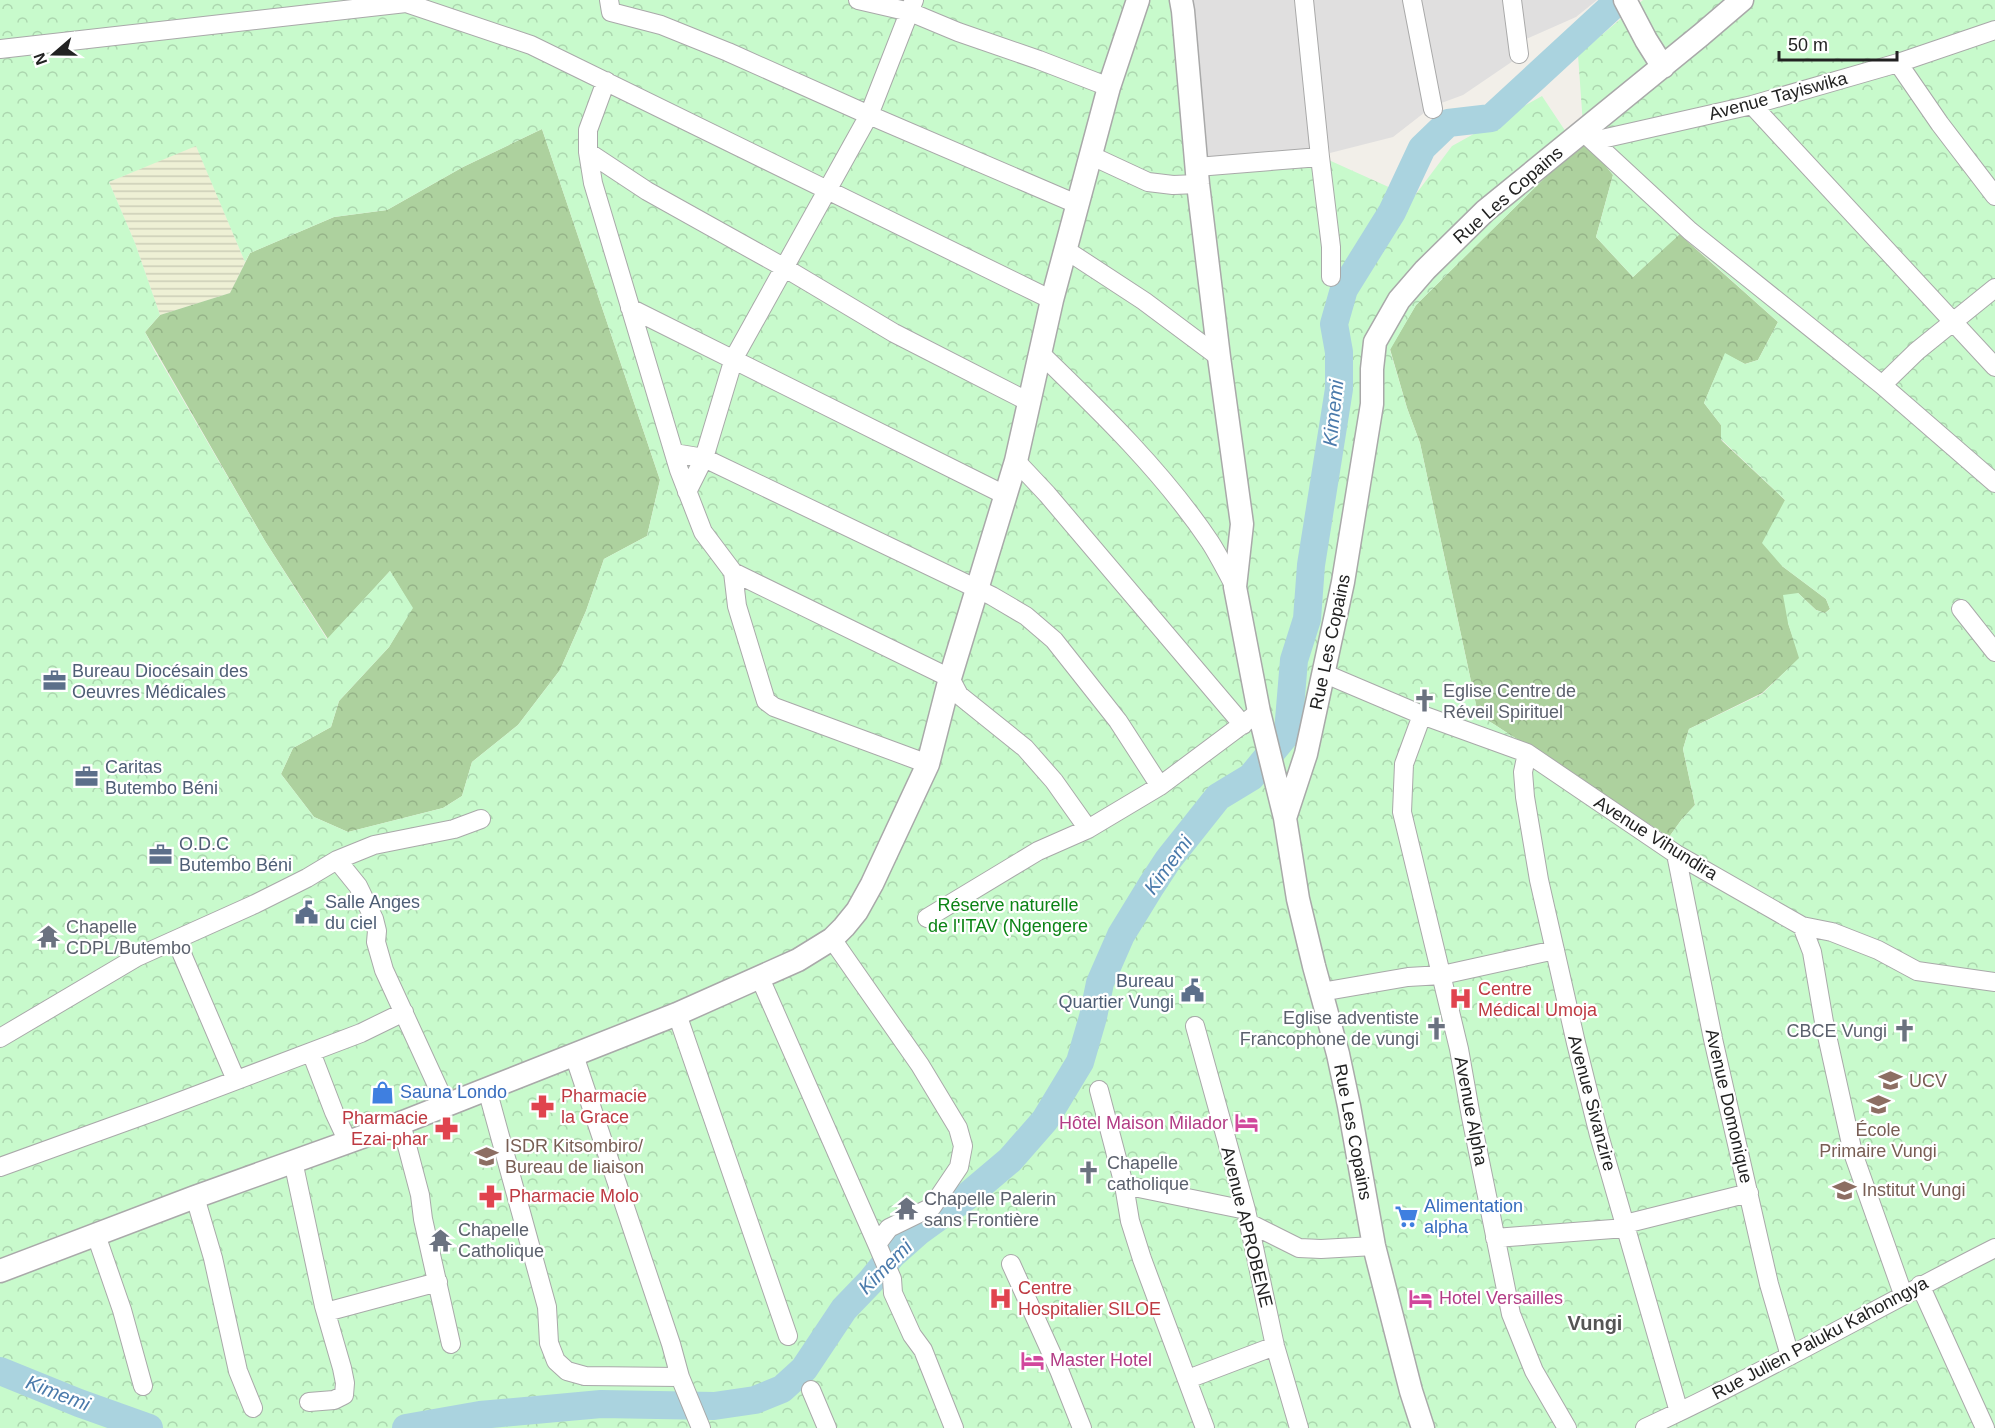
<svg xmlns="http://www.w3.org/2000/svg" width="1995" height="1428" viewBox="0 0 1995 1428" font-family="Helvetica,sans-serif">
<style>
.residential{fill:#e0dfdf}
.farmland{fill:url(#farmland-rules)}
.forest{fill:url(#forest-crowns)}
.park{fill:url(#park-crowns);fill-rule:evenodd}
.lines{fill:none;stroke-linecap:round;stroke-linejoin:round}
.river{stroke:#aad3df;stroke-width:28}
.minor-casing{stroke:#a9a9a9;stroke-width:20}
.tertiary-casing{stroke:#a9a9a9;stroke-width:25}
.minor{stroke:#fff;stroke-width:18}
.tertiary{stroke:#fff;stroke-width:22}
.labels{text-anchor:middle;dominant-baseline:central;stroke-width:4.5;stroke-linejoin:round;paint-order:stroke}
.street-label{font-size:18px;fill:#222;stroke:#fff}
.service-label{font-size:18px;fill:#4e5e75;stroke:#fff;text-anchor:start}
.worship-label{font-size:18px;fill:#5b616d;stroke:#fff;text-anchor:start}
.park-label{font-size:18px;fill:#0c8416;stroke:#fff}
.health-label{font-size:18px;fill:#be3a42;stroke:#fff;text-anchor:start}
.education-label{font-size:18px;fill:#785e54;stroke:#fff;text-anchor:start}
.shop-label{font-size:18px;fill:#366cbe;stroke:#fff;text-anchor:start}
.hotel-label{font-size:18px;fill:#b23c85;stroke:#fff;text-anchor:start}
.water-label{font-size:20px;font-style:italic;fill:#4a7aab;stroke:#fff}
.neighbourhood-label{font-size:20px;font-weight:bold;fill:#555;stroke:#fff}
</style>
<defs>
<pattern id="farmland-rules" width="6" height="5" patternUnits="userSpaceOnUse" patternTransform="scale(1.5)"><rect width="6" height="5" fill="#eef0d5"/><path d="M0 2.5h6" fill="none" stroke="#ccceb7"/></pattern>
<pattern id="forest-crowns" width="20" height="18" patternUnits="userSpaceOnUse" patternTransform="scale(1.5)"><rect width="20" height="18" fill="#add19e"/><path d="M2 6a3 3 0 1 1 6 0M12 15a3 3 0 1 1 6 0" fill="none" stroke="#95b388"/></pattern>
<pattern id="park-crowns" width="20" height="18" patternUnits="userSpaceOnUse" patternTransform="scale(1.5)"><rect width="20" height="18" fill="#c8facc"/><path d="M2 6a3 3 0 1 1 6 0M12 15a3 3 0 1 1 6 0" fill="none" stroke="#acd6af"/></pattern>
</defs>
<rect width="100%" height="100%" fill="#f2efe9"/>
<path class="residential" d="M1189,0h105l13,84 6,69 -108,9z
M1310,0h99l20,109 -36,28 -63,16 -9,-46z
M1417,0h88l8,61 -50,34 -27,10z
M1517,0h80l-21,17 -52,23z"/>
<path class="farmland" d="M196,145l49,117 -15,31 -70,22 -25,-72 -26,-61z"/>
<path class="forest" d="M542,129l118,351 -13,56 -43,23 -18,52 -26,59 -42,55 -46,37 -10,34 -19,12 -95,24 -34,-15 -33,-43 12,-26 38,-21 8,-26 50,-54 23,-39 -22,-37 -62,68 -63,-98 -120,-209 15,-17 70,-22 20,-40 84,-36 53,-7 76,-43z
M1584,139l29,36 -17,62 37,40 46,-43 99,88 -20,38 -13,4 -20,-10 -21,49 17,22v15l64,60 -3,66 44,33 4,10 -5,4 -9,-3 -18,-17 -10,30 12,35 -38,35 -73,36 -6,20 12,56 -13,14 -13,18 -191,-123 -58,-271 -13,-35 -17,-59 26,-44z"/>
<path class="park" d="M0,0h1173l15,172 134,-15 91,41 39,-52 90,-50 34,51 -160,158 -26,45 17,58 13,35 58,271 191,123 13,-18 13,-14 -12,-56 6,-20 73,-35 37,-36 -11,-35 -5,-28 15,-2 18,17 9,3 5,-4 -4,-10 -44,-33 -20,-23 23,-43 -64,-61v-14l-17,-22 21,-50 20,11 13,-4 20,-38 -98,-88 -47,43 -37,-40 17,-62 -29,-36 -6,-84 65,-55h352v1428h-1995zM542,129l118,351 -13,56 -43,23 -18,52 -26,59 -42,55 -46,37 -10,34 -19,12 -95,24 -34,-15 -33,-43 12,-26 38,-21 8,-26 50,-54 24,-39 -23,-37 -63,68 -62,-98 -111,-191 -9,-18 15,-17 -25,-72 -26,-61 87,-36 49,116 5,-9 84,-36 53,-7 76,-43z"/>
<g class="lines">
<path class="river" d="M0,1371l79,32 70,25
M406,1428l74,-13 121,-11 113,2 41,-6 27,-11 22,-20 40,-60 27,-28 21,-26 26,-23 47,-34 45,-38 35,-40 35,-58 13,-45 7,-34 21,-48 30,-49 17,-26 50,-63 33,-20 37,-45 6,-72 13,-41 4,-54 28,-176v-37l-5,-28 10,-35 48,-77 30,-64 26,-25 43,-5 128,-118"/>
<defs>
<path id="minor" d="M609,0l2,12 50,13 67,27 141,63 210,90
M858,0l52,12 48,20 81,28 70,27
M1304,0l16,157 11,90v30
M1412,0l21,109
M1512,0l7,54
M406,3l125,42 521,255
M0,49l406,-46 7,-3
M1898,63l42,61 55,72
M606,81l-18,49v22l5,31 86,287 24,62 30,40 217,106 9,17 66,53 29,33 34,48
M1752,105l243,262
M1582,131l108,100 192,154 113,98
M1593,141l159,-36 146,-42 97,-33
M588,152l59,39 138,77 109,65 135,69
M1092,156l56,26 25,3 25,-1
M1197,167l123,-10
M1066,250l78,51 75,56
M630,308l375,187
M1041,354c60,58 122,118 169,188 9,14 17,30 25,45
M1882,385l35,-34 78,-63
M674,453l30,5 288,138 34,20 28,24 64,81 42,65
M1016,461l31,33 196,231
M687,492l17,-34 30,-100 135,-243 45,-115
M733,572l4,34 29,95 8,6 154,57
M1961,609l34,43
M1323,673l99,42 105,38 149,101 126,72 30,6 46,18 39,21 78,11
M1422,715l-18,49 -2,48 57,237 12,68 40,197 23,57 33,57
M1527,753l-4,19 2,25 14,83 37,163 23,92 80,277
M1676,854l37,185 56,245 21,72
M337,860l21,26 16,33 3,12 -1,11 8,28 62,135
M927,918l111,-67 50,-22 72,-43 99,-74
M1802,926l10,26 12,70 29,131 50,141
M832,939l88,126 38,63 5,18 -4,21 -27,40 -43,21 -12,16
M176,940l60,140
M760,978l117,266 15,35 1,14 19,42 11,15 31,78
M1321,992l87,-15 34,-2 113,-25
M677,1014l111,322
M1195,1026l51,184 29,136 24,82
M0,1038l137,-81 118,-53 52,-26 30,-18 37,-15 80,-16 27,-10
M311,1052l23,60 14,30
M574,1055l97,289 9,33 21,51
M487,1089l60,218 2,36 7,18 11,10 18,5 95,1
M1099,1090l25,95 6,36 12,38 63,169
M401,1123l19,72 3,24 28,125
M293,1161l31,145 18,62 3,15 -1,12 -10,5 -25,2
M0,1167l155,-56 206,-78 43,-21
M1124,1185l122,25
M195,1197l18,61 25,113 15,37
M1249,1223l50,25 22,1 53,-3
M1625,1224l124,-31
M96,1235l26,75 21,76
M1495,1238l131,-10
M1011,1264l48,106 23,58
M1920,1285l65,143
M326,1312l112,-30
M1188,1379l87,-33
M811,1390l16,38
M1645,1428c119,-55 233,-121 350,-180"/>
<path id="tertiary" d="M1181,0l2,11 15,173 21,173 23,167 -7,63 24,125 26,106 13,81 16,67 24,88 11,52 25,140 37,145 12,37
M1625,0l21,40 17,27
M1285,818l21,-64 37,-172 29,-178v-35l3,-27 24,-42 26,-30 60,-59 216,-176 41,-35
M0,1271l195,-74 206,-74 276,-109 121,-54 34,-21 12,-12 13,-16 15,-27 56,-120 22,-86 66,-217 36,-161 57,-213 29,-87"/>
</defs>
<use href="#minor" class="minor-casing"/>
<use href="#tertiary" class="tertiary-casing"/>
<use href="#minor" class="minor"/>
<use href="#tertiary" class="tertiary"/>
</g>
<defs>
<symbol id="office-bare" viewBox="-9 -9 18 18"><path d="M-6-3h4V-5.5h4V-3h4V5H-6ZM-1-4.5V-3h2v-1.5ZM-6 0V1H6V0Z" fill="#5c6f8a" stroke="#fff" stroke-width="2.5" paint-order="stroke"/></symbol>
<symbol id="church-bare" viewBox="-9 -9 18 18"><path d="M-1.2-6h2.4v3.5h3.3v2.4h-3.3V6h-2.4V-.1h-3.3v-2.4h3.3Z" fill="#6b7280" stroke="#fff" stroke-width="2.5" paint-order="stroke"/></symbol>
<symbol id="civic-bare" viewBox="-9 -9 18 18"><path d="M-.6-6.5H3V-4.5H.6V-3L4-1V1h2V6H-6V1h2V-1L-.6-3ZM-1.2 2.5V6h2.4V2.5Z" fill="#5c6f8a" stroke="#fff" stroke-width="2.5" paint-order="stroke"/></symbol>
<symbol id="temple-bare" viewBox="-9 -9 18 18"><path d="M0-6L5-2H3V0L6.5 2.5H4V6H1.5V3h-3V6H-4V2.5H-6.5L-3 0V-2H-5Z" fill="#6b7280" stroke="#fff" stroke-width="2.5" paint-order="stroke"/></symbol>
<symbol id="hospital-bare" viewBox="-9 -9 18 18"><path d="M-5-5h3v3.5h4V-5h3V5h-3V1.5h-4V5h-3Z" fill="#e0444e" stroke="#fff" stroke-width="2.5" paint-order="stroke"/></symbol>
<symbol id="university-bare" viewBox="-9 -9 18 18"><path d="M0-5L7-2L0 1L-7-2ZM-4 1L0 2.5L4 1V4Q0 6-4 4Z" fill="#8d6e63" stroke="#fff" stroke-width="2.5" paint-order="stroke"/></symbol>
<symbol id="shop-bare" viewBox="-9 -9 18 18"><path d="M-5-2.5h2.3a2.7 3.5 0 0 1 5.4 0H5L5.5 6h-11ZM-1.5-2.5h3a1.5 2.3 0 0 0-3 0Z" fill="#3f7fe0" stroke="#fff" stroke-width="2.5" paint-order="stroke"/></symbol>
<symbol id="school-bare" viewBox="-9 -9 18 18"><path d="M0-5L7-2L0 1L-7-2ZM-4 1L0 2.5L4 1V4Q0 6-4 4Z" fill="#8d6e63" stroke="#fff" stroke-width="2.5" paint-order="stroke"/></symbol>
<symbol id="pharmacy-bare" viewBox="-9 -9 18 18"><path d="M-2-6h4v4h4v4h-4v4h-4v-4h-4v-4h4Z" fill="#e0444e" stroke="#fff" stroke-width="2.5" paint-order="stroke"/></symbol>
<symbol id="hotel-bare" viewBox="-9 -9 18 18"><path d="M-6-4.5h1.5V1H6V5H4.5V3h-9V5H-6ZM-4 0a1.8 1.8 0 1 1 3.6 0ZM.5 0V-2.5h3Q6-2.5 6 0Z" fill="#d1479c" stroke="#fff" stroke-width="2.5" paint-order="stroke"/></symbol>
<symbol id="supermarket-bare" viewBox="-9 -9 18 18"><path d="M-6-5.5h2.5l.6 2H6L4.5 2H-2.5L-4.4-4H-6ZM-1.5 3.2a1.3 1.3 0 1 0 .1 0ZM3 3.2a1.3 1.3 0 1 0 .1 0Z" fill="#3f7fe0" stroke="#fff" stroke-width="2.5" paint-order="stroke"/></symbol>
</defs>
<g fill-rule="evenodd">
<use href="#office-bare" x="38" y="664" width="33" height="33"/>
<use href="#church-bare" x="1408" y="684" width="33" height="33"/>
<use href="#office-bare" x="70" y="760" width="33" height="33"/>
<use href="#office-bare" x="144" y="838" width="33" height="33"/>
<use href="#civic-bare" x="290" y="896" width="33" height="33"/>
<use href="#temple-bare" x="32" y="920" width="33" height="33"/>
<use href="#civic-bare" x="1176" y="974" width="33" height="33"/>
<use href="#hospital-bare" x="1444" y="982" width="33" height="33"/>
<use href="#church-bare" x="1420" y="1012" width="33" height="33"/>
<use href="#church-bare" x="1888" y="1014" width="33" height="33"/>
<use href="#university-bare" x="1874" y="1064" width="33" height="33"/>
<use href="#shop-bare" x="366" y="1076" width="33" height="33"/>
<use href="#school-bare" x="1862" y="1088" width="33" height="33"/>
<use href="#pharmacy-bare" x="526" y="1090" width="33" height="33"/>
<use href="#hotel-bare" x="1230" y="1106" width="33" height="33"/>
<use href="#pharmacy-bare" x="430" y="1112" width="33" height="33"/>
<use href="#university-bare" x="470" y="1140" width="33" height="33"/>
<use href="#church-bare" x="1072" y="1156" width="33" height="33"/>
<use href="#school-bare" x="1828" y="1174" width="33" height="33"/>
<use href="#pharmacy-bare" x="474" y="1180" width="33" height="33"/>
<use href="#temple-bare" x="890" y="1192" width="33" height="33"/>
<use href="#supermarket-bare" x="1390" y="1200" width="33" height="33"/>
<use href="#temple-bare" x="424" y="1224" width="33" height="33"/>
<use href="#hospital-bare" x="984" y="1282" width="33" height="33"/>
<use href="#hotel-bare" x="1404" y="1282" width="33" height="33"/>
<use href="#hotel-bare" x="1016" y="1344" width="33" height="33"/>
</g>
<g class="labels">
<g class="street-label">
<text transform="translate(1778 96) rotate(-15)">Avenue Tayiswika</text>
<text transform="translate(1508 195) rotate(-41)">Rue Les Copains</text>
<text transform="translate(1330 642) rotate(-78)">Rue Les Copains</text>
<text transform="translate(1656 838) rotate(32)">Avenue Vihundira</text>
<text transform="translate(1592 1103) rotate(75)">Avenue Sivanzire</text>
<text transform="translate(1729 1106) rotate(77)">Avenue Domonique</text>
<text transform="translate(1471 1111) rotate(79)">Avenue Alpha</text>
<text transform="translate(1353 1132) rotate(79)">Rue Les Copains</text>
<text transform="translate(1247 1227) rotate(76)">Avenue APROBENE</text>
<text transform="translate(1820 1338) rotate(-28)">Rue Julien Paluku Kahonngya</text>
</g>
<g class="service-label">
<text x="72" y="671">Bureau Diocésain des<tspan x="72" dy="21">Oeuvres Médicales</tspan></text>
<text x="105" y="767">Caritas<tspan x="105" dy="21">Butembo Béni</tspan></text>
<text x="179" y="844">O.D.C<tspan x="179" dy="21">Butembo Béni</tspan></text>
<text x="325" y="902">Salle Anges<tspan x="325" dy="21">du ciel</tspan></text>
<text x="1174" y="981" text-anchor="end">Bureau<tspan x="1174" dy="21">Quartier Vungi</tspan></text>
</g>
<g class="worship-label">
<text x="1443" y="691">Eglise Centre de<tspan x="1443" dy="21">Réveil Spirituel</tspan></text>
<text x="66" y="927">Chapelle<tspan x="66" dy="21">CDPL/Butembo</tspan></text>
<text x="1419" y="1018" text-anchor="end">Eglise adventiste<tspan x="1419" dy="21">Francophone de vungi</tspan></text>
<text x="1887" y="1031" text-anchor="end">CBCE Vungi</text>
<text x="1107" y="1163">Chapelle<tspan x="1107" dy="21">catholique</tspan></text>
<text x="924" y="1199">Chapelle Palerin<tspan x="924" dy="21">sans Frontière</tspan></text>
<text x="458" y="1230">Chapelle<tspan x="458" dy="21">Catholique</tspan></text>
</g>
<g class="park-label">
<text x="1008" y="905">Réserve naturelle<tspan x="1008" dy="21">de l'ITAV (Ngengere</tspan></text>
</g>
<g class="health-label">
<text x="1478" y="989">Centre<tspan x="1478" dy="21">Médical Umoja</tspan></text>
<text x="561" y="1096">Pharmacie<tspan x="561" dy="21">la Grace</tspan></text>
<text x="428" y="1118" text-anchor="end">Pharmacie<tspan x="428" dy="21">Ezai-phar</tspan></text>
<text x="509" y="1196">Pharmacie Molo</text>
<text x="1018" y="1288">Centre<tspan x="1018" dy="21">Hospitalier SILOE</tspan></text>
</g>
<g class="education-label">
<text x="1909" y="1081">UCV</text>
<text x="1878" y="1130" text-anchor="middle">École<tspan x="1878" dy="21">Primaire Vungi</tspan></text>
<text x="505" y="1146">ISDR Kitsombiro/<tspan x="505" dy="21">Bureau de liaison</tspan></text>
<text x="1862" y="1190">Institut Vungi</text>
</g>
<g class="shop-label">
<text x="400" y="1092">Sauna Londo</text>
<text x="1424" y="1206">Alimentation<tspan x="1424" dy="21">alpha</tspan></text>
</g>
<g class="hotel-label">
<text x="1228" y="1123" text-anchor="end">Hôtel Maison Milador</text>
<text x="1439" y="1298">Hotel Versailles</text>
<text x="1050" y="1360">Master Hotel</text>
</g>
<g class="water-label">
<text transform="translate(1333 413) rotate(-84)">Kimemi</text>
<text transform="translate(1168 865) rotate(-54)">Kimemi</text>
<text transform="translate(885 1267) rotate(-45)">Kimemi</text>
<text transform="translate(58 1393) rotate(21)">Kimemi</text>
</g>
<g class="neighbourhood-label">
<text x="1595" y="1323">Vungi</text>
</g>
</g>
<g transform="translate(54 54) rotate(250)" stroke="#ffffff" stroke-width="4.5" paint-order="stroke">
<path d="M0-4.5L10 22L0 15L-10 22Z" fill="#222222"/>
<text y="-9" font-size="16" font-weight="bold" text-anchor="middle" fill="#222222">N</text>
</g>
<path d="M1779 51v9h118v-9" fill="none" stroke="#222222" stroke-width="3"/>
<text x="1788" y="51" font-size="18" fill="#222222" stroke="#ffffff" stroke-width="4.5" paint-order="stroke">50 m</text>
</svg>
